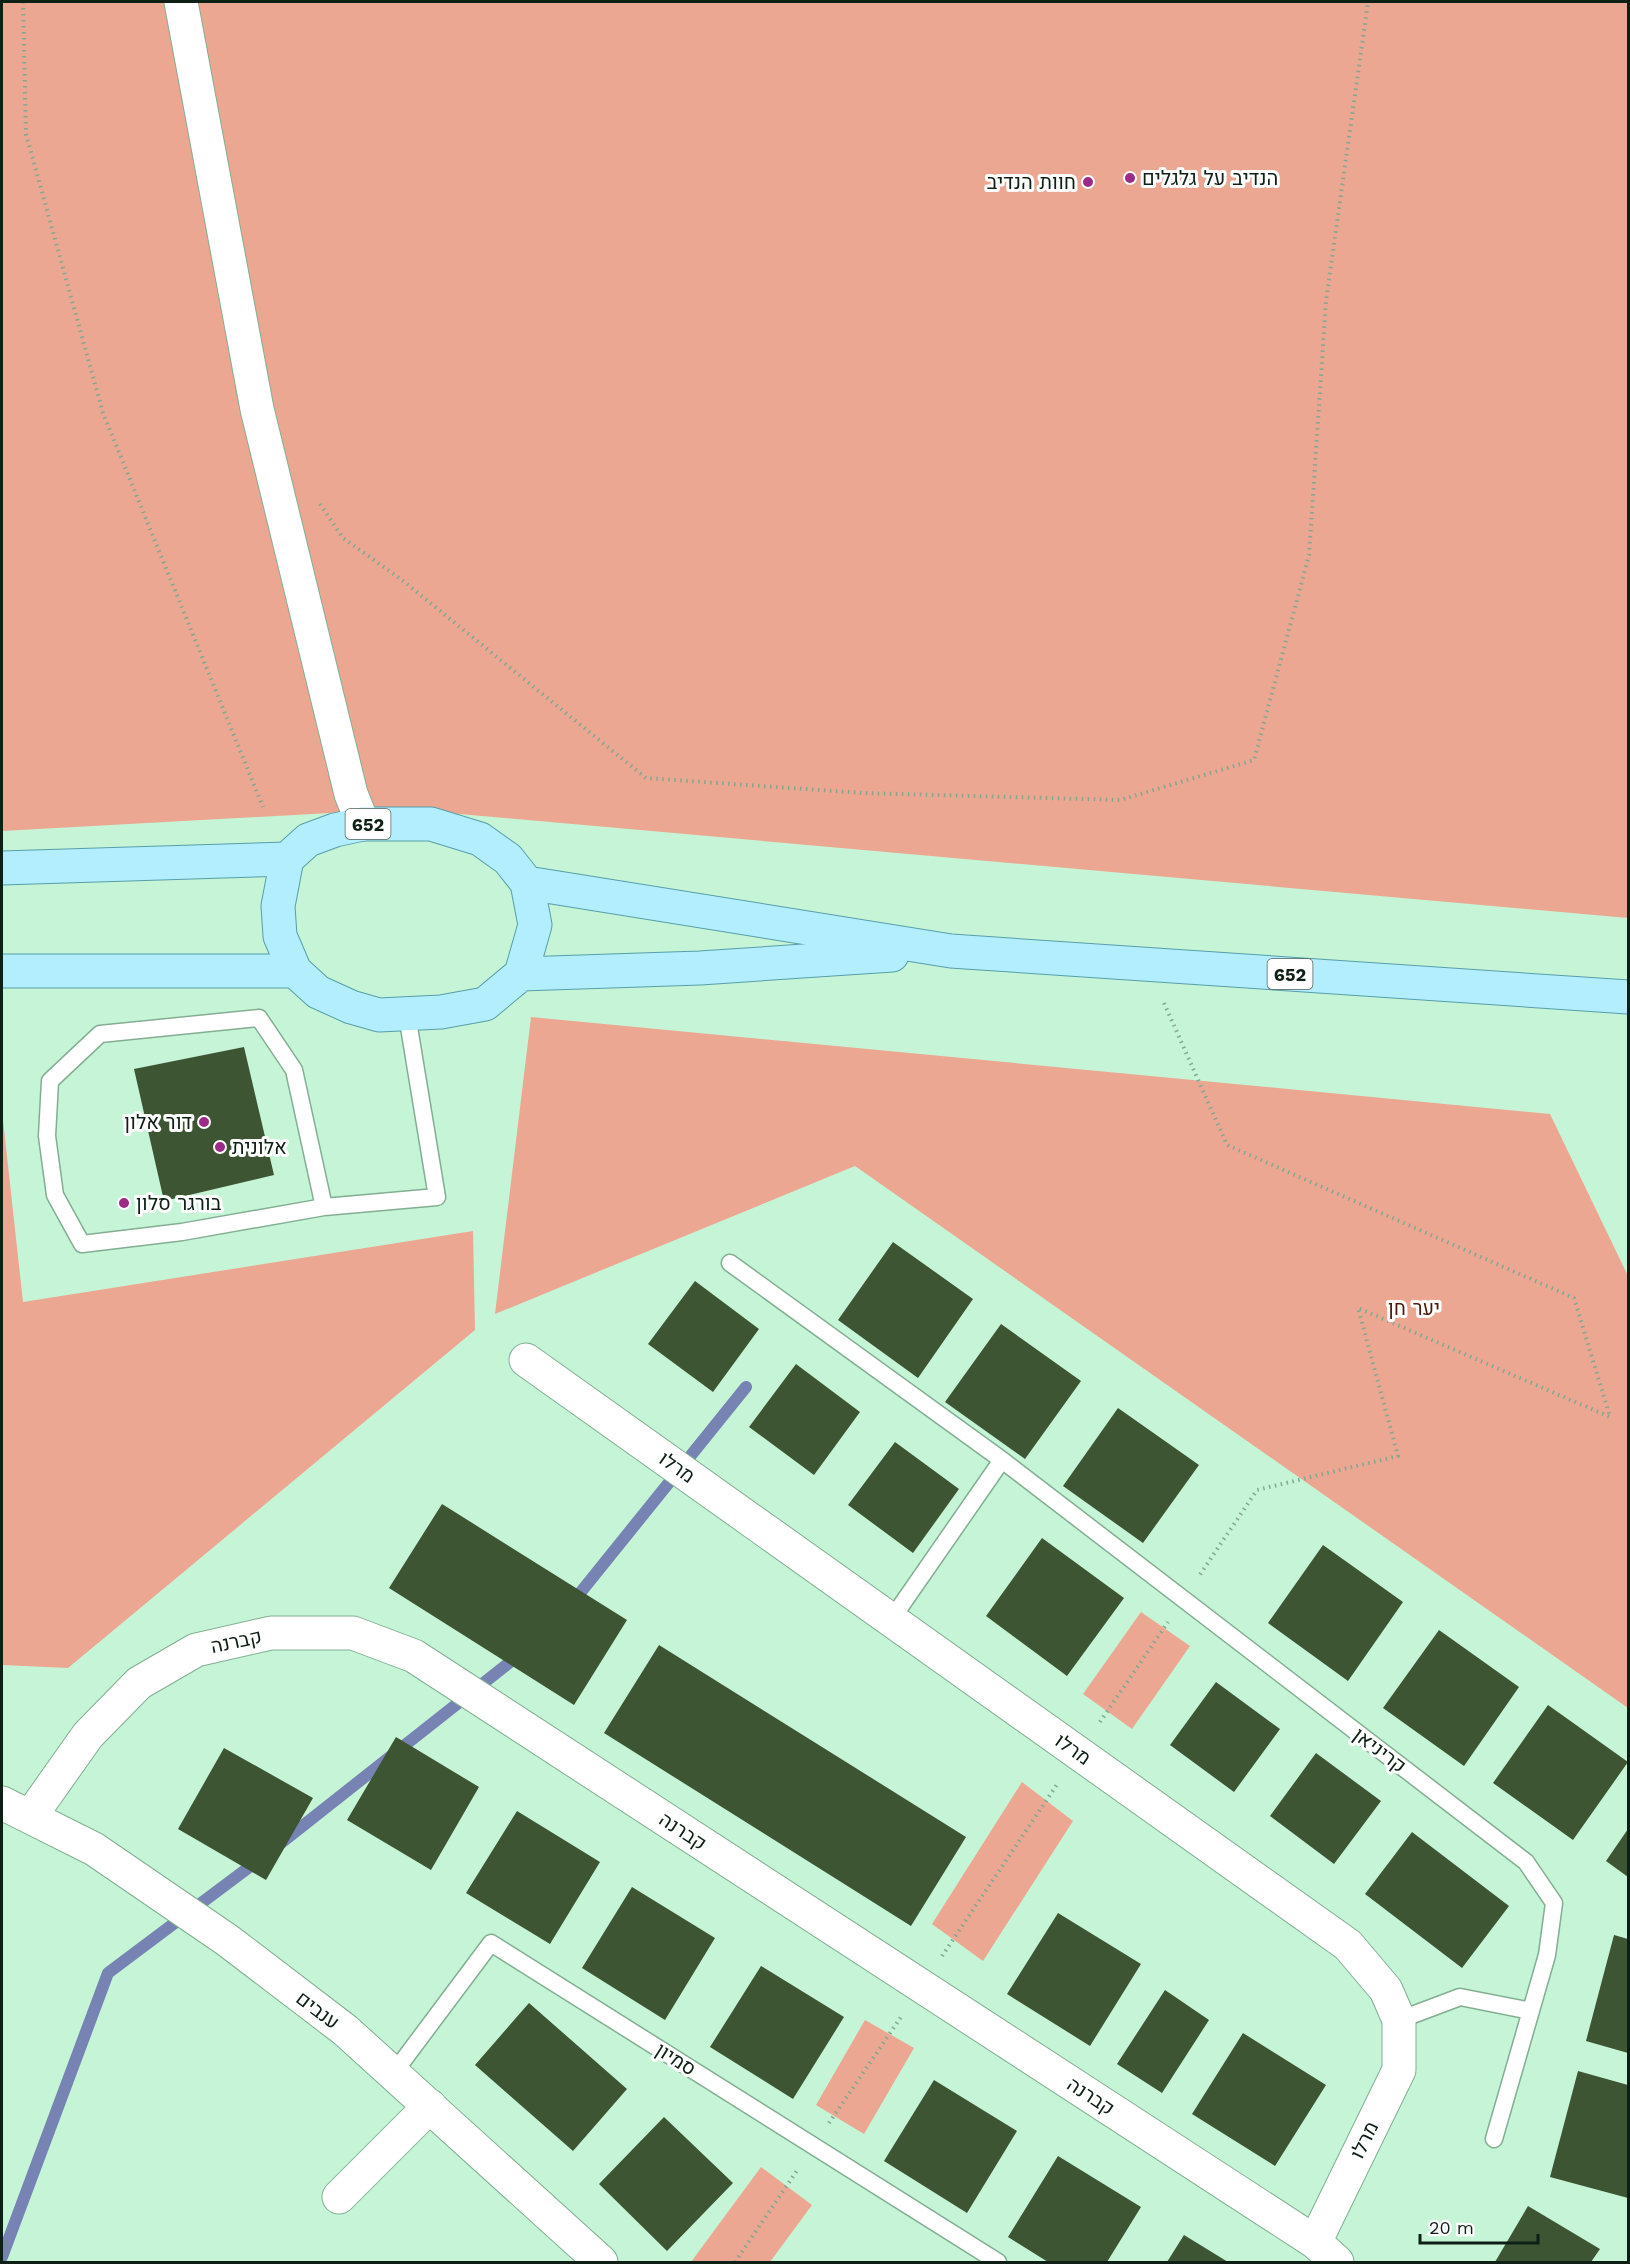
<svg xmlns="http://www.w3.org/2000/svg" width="1630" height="2264" viewBox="0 0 1630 2264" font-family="'Work Sans',Heebo,sans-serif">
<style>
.green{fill:#eca793}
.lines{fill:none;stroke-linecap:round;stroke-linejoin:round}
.stream{stroke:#7683b3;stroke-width:12}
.building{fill:#3d5533}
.service-casing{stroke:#83ae93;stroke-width:19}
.minor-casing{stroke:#83ae93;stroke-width:35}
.primary-casing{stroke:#579eab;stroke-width:35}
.path{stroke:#83a790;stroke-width:4;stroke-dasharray:1.5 4.5;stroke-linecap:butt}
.service{stroke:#fff;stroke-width:16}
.minor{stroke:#fff;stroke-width:33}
.primary{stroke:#b2eefd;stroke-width:33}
.poi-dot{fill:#9c2a87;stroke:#fff;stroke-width:2}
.labels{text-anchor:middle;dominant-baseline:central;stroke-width:6;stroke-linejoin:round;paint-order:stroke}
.shield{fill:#fff;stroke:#56635b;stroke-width:1.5}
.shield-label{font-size:18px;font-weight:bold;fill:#0e2015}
.poi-label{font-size:20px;fill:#0e2015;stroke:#fff;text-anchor:start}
.park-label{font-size:20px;fill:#4d1a0b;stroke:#fff}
.street-label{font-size:20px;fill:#0e2015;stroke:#fff}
</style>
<rect width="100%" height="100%" fill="#c6f4d6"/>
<path class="green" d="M2,2h1626v916l-1225,-109 -401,22z
M531,1017l1019,97 78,162v432l-773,-542 -360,148z
M2,1111l21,191 450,-71 2,99 -407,338 -66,-3z
M1141,1612l49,34 -58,83 -49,-35z
M1022,1782l51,39 -90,140 -51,-37z
M865,2020l49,28 -50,86 -48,-29z
M761,2167l51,38 -42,57h-79z"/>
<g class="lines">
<path class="stream" d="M572,1603l174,-216
M281,1843l238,-188
M2,2257l106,-284 152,-114"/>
</g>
<path class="building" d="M244,1047l30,128 -110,26 -30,-132z
M893,1242l80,57 -55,79 -80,-58z
M695,1281l64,48 -46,63 -65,-48z
M1001,1324l80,57 -56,78 -80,-57z
M796,1364l64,48 -46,63 -65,-48z
M1118,1408l81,57 -56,78 -80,-57z
M895,1442l64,47 -46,64 -65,-48z
M442,1504l185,116 -53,85 -185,-117z
M1042,1538l82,60 -57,78 -81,-60z
M1323,1545l80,57 -55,79 -80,-58z
M1439,1630l80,57 -55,79 -81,-58z
M659,1645l307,192 -55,89 -307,-193z
M1216,1682l64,47 -46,63 -64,-47z
M1548,1705l80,57 -55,78 -80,-57z
M396,1737l83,50 -48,83 -84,-50z
M224,1748l89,50 -47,82 -88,-51z
M1316,1753l65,48 -47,63 -64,-48z
M517,1811l83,51 -50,82 -84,-51z
M1628,1829v48l-22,-16z
M1412,1832l97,74 -47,62 -97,-74z
M632,1887l83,51 -50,82 -83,-52z
M1058,1913l83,51 -51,82 -83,-52z
M1614,1935l14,4v114l-42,-12z
M761,1966l83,51 -51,82 -83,-52z
M1165,1990l44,30 -47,73 -45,-29z
M529,2003l98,86 -54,62 -98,-86z
M1243,2033l83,52 -51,81 -83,-52z
M1578,2071l50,14v113l-78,-21z
M934,2080l83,51 -50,82 -83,-52z
M664,2117l69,66 -66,68 -68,-67z
M1058,2156l83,51 -34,55h-59l-40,-25z
M1528,2206l72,43 -9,13h-96z
M1184,2235l44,27h-61z"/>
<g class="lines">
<defs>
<path id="service" d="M324,1207l-30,-137 -35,-52 -159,16 -50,47 -3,55 8,59 27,49 100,-12 142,-25 113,-10 -30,-182
M730,1263l272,197 524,402 28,41 -7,52 -53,184
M891,1620l111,-160
M1399,2020l61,-23 71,14
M393,2074l98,-131 507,319"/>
<path id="minor" d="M181,2l76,407 94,385 12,30
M526,1360l822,585 38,45 13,30v50l-84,172
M2,1803l92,46 133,91 118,90 256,232
M30,1817l58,-82 51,-52 57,-33 75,-17h82l61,23 901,586 22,20
M339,2197l91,-91"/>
<path id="primary" d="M363,824h68l49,15 28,20 19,24 8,42 -14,49 -36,30 -44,8 -62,3 -28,-8 -33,-15 -23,-21 -15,-35 -2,-30 9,-47 21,-19 27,-10z
M2,868l285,-9
M527,883l424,68 677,46
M2,971h293
M521,974l179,-6 192,-13"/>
</defs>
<use href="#service" class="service-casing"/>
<use href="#minor" class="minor-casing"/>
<use href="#primary" class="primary-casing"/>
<path class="path" d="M23,2l3,132 77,279 160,394
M320,504l23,34 59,42 244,198 217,15 257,7 134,-40 55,-205 17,-254 42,-299
M1164,1003l63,142 347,153 36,119 -252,-109 40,148 -141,34 -58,86
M1100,1722l68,-100
M942,1956l116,-173
M829,2123l72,-106
M735,2262l63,-93"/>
<use href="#service" class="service"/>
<use href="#minor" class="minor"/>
<use href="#primary" class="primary"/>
</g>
<g class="poi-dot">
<circle cx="1130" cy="178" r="6"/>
<circle cx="1088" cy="182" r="6"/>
<circle cx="204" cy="1122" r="6"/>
<circle cx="220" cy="1147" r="6"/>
<circle cx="124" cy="1203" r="6"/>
</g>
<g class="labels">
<g class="shield">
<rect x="345.5" y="809" width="45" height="30" rx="4.5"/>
<rect x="1267.5" y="959" width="45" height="30" rx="4.5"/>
</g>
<g class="shield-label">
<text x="368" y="824">652</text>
<text x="1290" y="974">652</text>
</g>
<g class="poi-label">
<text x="1142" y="178">הנדיב על גלגלים</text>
<text x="1076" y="182" text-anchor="end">חוות הנדיב</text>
<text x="192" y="1122" text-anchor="end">דור אלון</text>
<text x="232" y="1147">אלונית</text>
<text x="136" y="1203">בורגר סלון</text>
</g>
<g class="park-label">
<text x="1414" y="1308">יער חן</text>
</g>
<g class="street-label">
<text transform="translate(677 1467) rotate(35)">מרלו</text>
<text transform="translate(236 1641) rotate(-12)">קברנה</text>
<text transform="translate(1073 1749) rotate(35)">מרלו</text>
<text transform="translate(1380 1750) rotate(37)">קריניאן</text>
<text transform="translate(683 1831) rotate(33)">קברנה</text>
<text transform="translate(318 2010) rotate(37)">ענבים</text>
<text transform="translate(676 2059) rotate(32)">סמיון</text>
<text transform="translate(1091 2096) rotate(33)">קברנה</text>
<text transform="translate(1364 2140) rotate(-64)">מרלו</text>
</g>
</g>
<rect width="1630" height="2264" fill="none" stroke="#0e2015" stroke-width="6"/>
<path d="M1420 2234v9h118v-9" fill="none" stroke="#0e2015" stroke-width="3"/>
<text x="1429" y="2234" font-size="18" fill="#0e2015" stroke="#ffffff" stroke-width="4.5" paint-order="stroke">20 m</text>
</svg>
